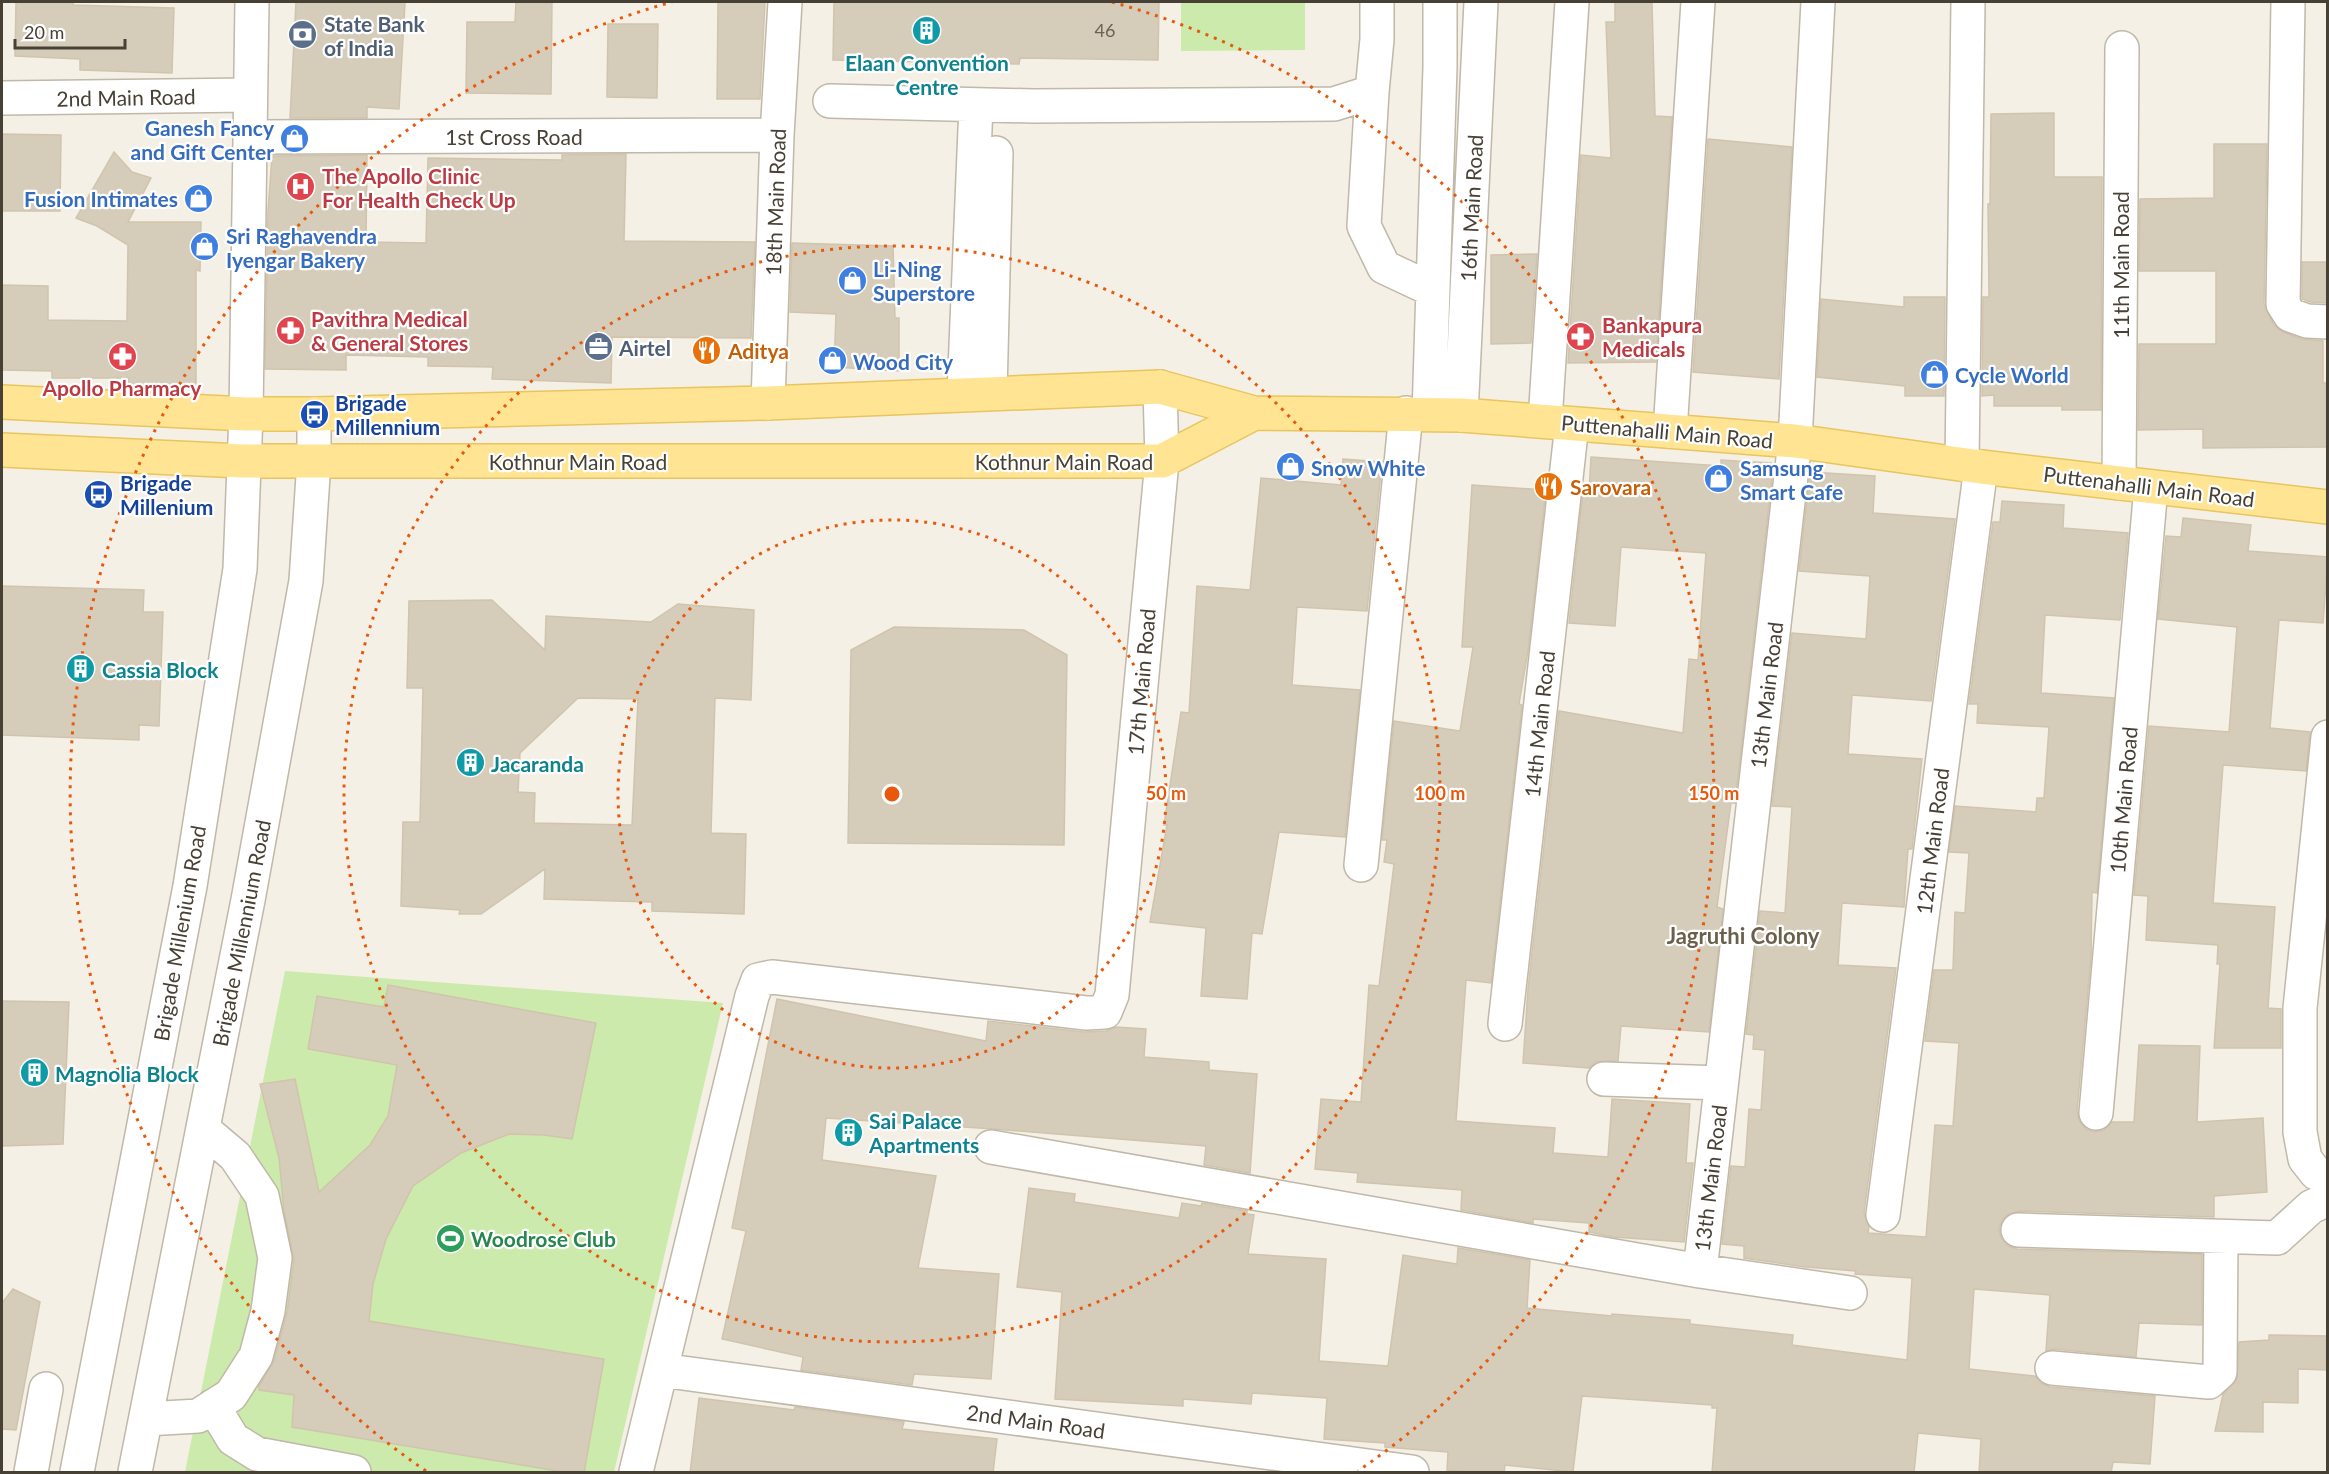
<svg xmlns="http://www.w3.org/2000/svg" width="2329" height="1474" viewBox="0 0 2329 1474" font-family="Lato,sans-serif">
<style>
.green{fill:#cceaac}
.building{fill:#d6ccba;stroke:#d1c4ad;stroke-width:1.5;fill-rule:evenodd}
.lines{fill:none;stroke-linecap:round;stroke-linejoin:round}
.minor-casing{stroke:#c0b8a8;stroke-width:36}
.major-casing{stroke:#e9c55e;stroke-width:36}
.minor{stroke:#fff;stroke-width:33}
.major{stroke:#ffe493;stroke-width:33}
.ring{fill:none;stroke:#e8590c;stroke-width:3;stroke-dasharray:3 6}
.labels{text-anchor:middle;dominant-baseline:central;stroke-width:4.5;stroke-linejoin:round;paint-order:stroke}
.number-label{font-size:18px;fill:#6b6356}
.service-label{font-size:21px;font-weight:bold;fill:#4e5e75;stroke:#fff;text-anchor:start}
.culture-label{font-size:21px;font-weight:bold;fill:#0d838f;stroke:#fff;text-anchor:start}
.street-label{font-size:21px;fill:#474035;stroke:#fff}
.shop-label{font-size:21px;font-weight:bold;fill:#366cbe;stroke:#fff;text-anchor:start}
.health-label{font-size:21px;font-weight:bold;fill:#be3a42;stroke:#fff;text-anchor:start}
.food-label{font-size:21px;font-weight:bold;fill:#c56008;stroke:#fff;text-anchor:start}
.transit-label{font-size:21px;font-weight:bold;fill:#164399;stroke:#fff;text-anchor:start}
.leisure-label{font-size:21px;font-weight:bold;fill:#27864d;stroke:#fff;text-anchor:start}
.neighbourhood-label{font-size:22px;font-weight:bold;fill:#6a5f4b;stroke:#fff}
.centre{fill:#e8590c;stroke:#fff;stroke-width:3}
.ring-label{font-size:18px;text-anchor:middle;font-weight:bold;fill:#e8590c;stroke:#fff;stroke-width:4.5;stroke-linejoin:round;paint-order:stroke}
</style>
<rect width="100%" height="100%" fill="#f4f0e6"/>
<path class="green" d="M1181,2h124v48l-124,1z
M285,971l438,32 -109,469h-429z"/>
<path class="building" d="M16,2h57v3l101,3 -2,65 -92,-3v-11l-65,-3z
M296,2h109l-6,107 -32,-2v11h-77z
M516,2h36l-1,92 -85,-1 1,-71h48z
M718,2h47l-5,97h-43z
M834,2h325l-1,58 -138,-2 -1,6 -186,-4z
M1615,2h37l3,114 17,1 -16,245 -88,1 13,-208 30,3 -5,-136h9z
M608,24h50l-1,74 -50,-1z
M2054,113v64h48l-1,233h-39v-4h-68v-11l-12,1 1,-99h6l-1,-93h2l1,-90z
M2,134l59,1 -1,76h-58z
M1708,139l84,8 -13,232 -86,-7z
M2214,144h53l-3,160 10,21 9,7 18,7 22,2v42h5v64l-125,1v-19l-65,1 1,-86h77v-73h-77l1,-72 74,-1z
M114,152l18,20 19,6 -23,44h73l-1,49 -4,-1v118l-68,-1 1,-9h-77v-7l-50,-1v-85l46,1v34l79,1 1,-76 -31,-19 -21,-8z
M626,154l-2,87 131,1 -4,96 -139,-1 -1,46 -119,-4 1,-12 -65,-1v-9l-82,-2v15l-81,-1 3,-158 4,-55 95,-1 -1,87 60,1 2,-85 134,2v-5z
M792,243l101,3 2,72h4v53l-65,-4 2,-53 -46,-2z
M1537,254l-6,89 -40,1v-89z
M2302,262h26v41l-17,-1 -9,-3z
M1904,297h41l-1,99h-39v-10l-88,-9 4,-78 83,8z
M1591,457l130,9v-6l50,3v6h2l-38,334h-4l-14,104 6,2 -14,123 -88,-6 -3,35 -22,1 -7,6 -66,-5 5,-74 31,-278 124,22 6,-74 9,1 8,-107 -85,-6 -6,79 -46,-3 14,-131 6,1z
M1343,459l39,3 -15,149 -70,-4 -5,78 68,5 -15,147 -66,-5 -17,102 -10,-1 -5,66 -46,-3 5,-68 -56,-6 17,-97h-3l17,-113 8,1 8,-127 53,4 11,-112 80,7z
M1810,472l65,4 -2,37 82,6 -24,182 -79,-6 -4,59 74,5 -10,90h-4l-4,58 -62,-4 -4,62 58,3 -32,245 5,13 -1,7 58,4 9,-112 18,1 6,-83 -34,-2 9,-71h19l2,-58 10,1 4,-60 -20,-1 6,-46 81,6 1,-14h7l5,-71 -72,-4 1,-19h-9l24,-182h7l2,-21 62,4 -1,23 65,5 -8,87 -75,-5 -4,78 73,5 -17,195 -5,-1 -1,65 -14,154 2,9 7,9 9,3 9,-2 8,-8h22l5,-77 61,1 -3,76 66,-4 4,74 -53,4v21l-195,-6 -10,3 -7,6 -3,9 2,9 7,8 9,3 185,5v71l-63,-2 -3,34 -82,-8 -8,2 4,-56 -76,-6 -5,80 66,7 6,7 9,4 105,9 -5,68 -37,-2 -2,11h-132l2,-34 -63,-6 -4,40h-202l5,-65h-5v-3l-130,-9 -9,76 -68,-7 -1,8h-23l-34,-3 1,-18 -63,-5v-4l-61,-4 3,-41 -75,-5 -1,11 -68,-5v7l-128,-7 7,-107 -45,-5 12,-99 46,6 -1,8 105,16 3,-15 19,3 1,-3 45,8v3l7,1 -6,39 78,5 -7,102 69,5 15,-111 54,9 1,-16 72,12 -3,48 85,8v-2l78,6v4l103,11 -1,10 115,15 5,-82 -57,-4 1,-3 -51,-4 -61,-9v-12l-22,-2 9,-78 14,1 4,-58 12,1 4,-60 -12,-1 1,-14 -8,-1 14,-123 25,2 7,-106 -20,-1 20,-173 74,6 4,-63 -71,-5z
M1472,485l74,5 -18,161 -9,53 3,1 -31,278 -25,-3 -10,141 99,7 -2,25 55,4 4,-58 78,5 -4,59h7l-9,79 -71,-5 -24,-5v-9l-56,-4v4l-72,-13 1,-20 -105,-8 1,-9 -43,-4 6,-70 40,3 8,-117 10,1 15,-122 -10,-2 3,-22h-5l12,-119 66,10 13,-84h-11z
M2183,518l68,7 -3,26 80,6 -5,66 -44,-3 -9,108 40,4 -4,39 -83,-6 -10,138 62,4 -7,101 13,1v39h-67l6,-84h-3l1,-19 -72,-5 2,-44 -14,-1 15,-169 80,6 8,-105 -79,-8 8,-83 15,1z
M2,586l142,4 -1,22h20l-4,114 -20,-1v15l-137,-5z
M492,600l53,50 1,-34 105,6 27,-18 76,6 -3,90 -36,-2 -4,135 35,1 -2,80 -92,-3v-9l-108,-3 1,-30 -64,45h-22l1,-4 -59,-4 2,-84h17l3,-134h-16l2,-87zM578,698l60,1 -6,126 -98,-2 1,-30 -17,-1 2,-39z
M894,627l130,3 43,25 -3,190 -216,-2 3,-193z
M388,985l208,38 -24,116 -28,-4 -35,-1 -48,19 -48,33 -27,53 -13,45 -4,37 235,38 -20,114h-14l-278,-46 2,-32 -35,-5v-4l15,-25 13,-48 7,-53 -10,-49 -5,-53 -19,-74 35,-5 24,113 51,-47 18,-29 9,-51 -89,-16 9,-53 67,11z
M777,999l209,42 2,-20 96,11 22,-1 10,-4 30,2 -2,28 65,5v8l48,4 -7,99 -46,-8 2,-19 -212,-17 -168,-11 -4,42 114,16 -18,92 81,6 -8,105 -77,-5 -2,11 -111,-15 2,-13 -81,-18 24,-108 -14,-3z
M2,1001l67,1 -6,142 -61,2z
M13,1289l27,13 -24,128 -14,-1v-126z
M2269,1335l59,1v34l-30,-1v34l-35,-1v30l-48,-1 8,-37 14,-15 2,-37 30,-2z
M699,1398l95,12 1,-3 109,15 -2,7 95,10 -4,34h-303z"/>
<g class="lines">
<defs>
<path id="minor" d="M2288,2l-5,302 7,11 17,6 21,1
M1372,92l-8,134 20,41 49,23
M2,98l248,-3
M830,101l203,5 301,-2 38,-12 5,-53v-37
M250,137l527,-2
M990,393l6,-240
M964,394l12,-289
M768,403l9,-268 8,-133
M1429,414l11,-347v-65
M1461,415l20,-413
M1545,421l27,-419
M1670,431l28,-429
M1962,464l6,-462
M2119,483l3,-435
M2328,737l-28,271v124l5,27 11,14 12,4
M1361,865l45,-452
M1505,1024l67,-600
M1604,1079l117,4
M2096,1113l55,-626
M991,1147l709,124 150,22
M1883,1215l98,-748
M2018,1230l259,8 34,-31 17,-8
M1700,1271l95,-830 23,-439
M2052,1368l157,14 11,-10 1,-134
M661,1370l751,102
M213,1406l20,33 24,15 97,18
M146,1419l52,-3 33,-21 25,-39 12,-45 7,-53 -13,-62 -27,-40 -32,-27
M31,1472l15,-83
M77,1472l113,-586 50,-317 6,-155 6,-412
M135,1472l113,-572 58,-319 8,-120v-47
M636,1472l116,-476 6,-16 14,-3 314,36 19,-1 7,-17 50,-534 -2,-74"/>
<path id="major" d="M2,402l244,12h68l454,-11 392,-16 94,26 207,2 334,26 186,26 347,40
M2,450l240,11h920l92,-48"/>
</defs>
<use href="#minor" class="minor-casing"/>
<use href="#major" class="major-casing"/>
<use href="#minor" class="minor"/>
<use href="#major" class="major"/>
</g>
<g class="ring">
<circle cx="892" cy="794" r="274"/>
<circle cx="892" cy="794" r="548"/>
<path d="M426 1471A822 822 0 0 1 672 2M1112 2A822 822 0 0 1 1358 1471"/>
</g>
<defs>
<symbol id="building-disc" viewBox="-11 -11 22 22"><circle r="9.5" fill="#0f9aa8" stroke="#fff"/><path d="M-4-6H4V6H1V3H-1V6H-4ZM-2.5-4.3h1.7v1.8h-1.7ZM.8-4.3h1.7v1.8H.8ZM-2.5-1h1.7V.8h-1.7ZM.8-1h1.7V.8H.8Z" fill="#fff"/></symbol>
<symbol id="bank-disc" viewBox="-11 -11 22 22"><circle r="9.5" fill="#5c6f8a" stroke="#fff"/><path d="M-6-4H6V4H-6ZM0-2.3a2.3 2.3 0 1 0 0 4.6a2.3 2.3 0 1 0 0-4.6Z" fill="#fff"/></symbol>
<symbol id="shop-disc" viewBox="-11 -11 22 22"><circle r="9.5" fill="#3f7fe0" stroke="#fff"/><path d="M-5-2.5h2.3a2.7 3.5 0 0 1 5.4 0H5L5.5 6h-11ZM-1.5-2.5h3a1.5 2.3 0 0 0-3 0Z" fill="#fff"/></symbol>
<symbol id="hospital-disc" viewBox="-11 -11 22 22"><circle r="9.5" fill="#e0444e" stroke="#fff"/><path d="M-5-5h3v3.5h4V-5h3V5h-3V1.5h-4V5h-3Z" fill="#fff"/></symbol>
<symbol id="pharmacy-disc" viewBox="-11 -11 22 22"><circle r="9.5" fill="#e0444e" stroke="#fff"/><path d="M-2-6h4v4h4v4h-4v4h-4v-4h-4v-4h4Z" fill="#fff"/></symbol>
<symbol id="office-disc" viewBox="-11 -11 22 22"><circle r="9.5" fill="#5c6f8a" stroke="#fff"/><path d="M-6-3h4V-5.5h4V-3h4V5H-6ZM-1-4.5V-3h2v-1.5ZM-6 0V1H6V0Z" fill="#fff"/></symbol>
<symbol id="restaurant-disc" viewBox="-11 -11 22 22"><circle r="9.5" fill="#e8710a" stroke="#fff"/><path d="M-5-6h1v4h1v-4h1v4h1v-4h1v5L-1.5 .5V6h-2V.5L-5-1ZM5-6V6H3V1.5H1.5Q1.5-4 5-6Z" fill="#fff"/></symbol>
<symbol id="bus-disc" viewBox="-11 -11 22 22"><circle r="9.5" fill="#1a4fb4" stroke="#fff"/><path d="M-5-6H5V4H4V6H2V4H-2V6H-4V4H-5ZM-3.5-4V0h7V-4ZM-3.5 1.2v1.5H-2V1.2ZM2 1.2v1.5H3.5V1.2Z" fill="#fff"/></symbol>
<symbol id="stadium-disc" viewBox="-11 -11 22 22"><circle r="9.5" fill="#2e9e5b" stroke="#fff"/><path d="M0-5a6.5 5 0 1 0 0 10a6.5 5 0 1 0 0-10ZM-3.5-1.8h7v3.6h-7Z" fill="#fff"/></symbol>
</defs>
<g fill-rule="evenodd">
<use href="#building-disc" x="910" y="14" width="33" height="33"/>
<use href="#bank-disc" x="286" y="18" width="33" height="33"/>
<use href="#shop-disc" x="278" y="122" width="33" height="33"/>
<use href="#hospital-disc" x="284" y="170" width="33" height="33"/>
<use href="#shop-disc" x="182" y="182" width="33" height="33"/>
<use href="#shop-disc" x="188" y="230" width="33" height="33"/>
<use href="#shop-disc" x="836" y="264" width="33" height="33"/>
<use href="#pharmacy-disc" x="274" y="314" width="33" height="33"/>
<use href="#pharmacy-disc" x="1564" y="320" width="33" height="33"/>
<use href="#office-disc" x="582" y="330" width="33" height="33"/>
<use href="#restaurant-disc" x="690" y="334" width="33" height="33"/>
<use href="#pharmacy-disc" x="106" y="340" width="33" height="33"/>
<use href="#shop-disc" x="816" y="344" width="33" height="33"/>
<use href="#shop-disc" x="1918" y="358" width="33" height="33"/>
<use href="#bus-disc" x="298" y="398" width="33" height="33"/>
<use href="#shop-disc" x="1274" y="450" width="33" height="33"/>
<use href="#shop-disc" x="1702" y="462" width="33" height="33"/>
<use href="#restaurant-disc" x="1532" y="470" width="33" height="33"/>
<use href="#bus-disc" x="82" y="478" width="33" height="33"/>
<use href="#building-disc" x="64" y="652" width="33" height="33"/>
<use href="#building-disc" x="454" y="746" width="33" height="33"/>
<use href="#building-disc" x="18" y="1056" width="33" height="33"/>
<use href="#building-disc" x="832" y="1116" width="33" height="33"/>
<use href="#stadium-disc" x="434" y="1222" width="33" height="33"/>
</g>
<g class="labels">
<g class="number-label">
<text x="1105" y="30">46</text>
</g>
<g class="service-label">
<text x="324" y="23">State Bank<tspan x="324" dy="24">of India</tspan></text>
<text x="619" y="347">Airtel</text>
</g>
<g class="culture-label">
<text x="927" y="62" text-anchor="middle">Elaan Convention<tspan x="927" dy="24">Centre</tspan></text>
<text x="102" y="669">Cassia Block</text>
<text x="491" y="763">Jacaranda</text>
<text x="55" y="1073">Magnolia Block</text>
<text x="869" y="1120">Sai Palace<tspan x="869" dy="24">Apartments</tspan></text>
</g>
<g class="street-label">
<text transform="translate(126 97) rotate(-1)">2nd Main Road</text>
<text x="514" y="136">1st Cross Road</text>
<text transform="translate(775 202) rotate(-88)">18th Main Road</text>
<text transform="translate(1471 208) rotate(-87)">16th Main Road</text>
<text transform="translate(2120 265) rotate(-90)">11th Main Road</text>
<text transform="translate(1667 431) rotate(5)">Puttenahalli Main Road</text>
<text x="578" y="461">Kothnur Main Road</text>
<text x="1064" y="461">Kothnur Main Road</text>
<text transform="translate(2149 486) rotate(7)">Puttenahalli Main Road</text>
<text transform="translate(1141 682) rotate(-85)">17th Main Road</text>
<text transform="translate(1766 695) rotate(-83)">13th Main Road</text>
<text transform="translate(1539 724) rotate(-84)">14th Main Road</text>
<text transform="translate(2123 800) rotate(-85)">10th Main Road</text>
<text transform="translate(1932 841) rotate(-83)">12th Main Road</text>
<text transform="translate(179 933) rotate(-80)">Brigade Millenium Road</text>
<text transform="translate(241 933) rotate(-79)">Brigade Millennium Road</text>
<text transform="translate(1710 1178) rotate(-83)">13th Main Road</text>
<text transform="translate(1036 1421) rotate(8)">2nd Main Road</text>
</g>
<g class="shop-label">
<text x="274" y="127" text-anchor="end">Ganesh Fancy<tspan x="274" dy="24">and Gift Center</tspan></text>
<text x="178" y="198" text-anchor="end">Fusion Intimates</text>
<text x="226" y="235">Sri Raghavendra<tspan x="226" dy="24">Iyengar Bakery</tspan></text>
<text x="873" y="268">Li-Ning<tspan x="873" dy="24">Superstore</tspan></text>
<text x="853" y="361">Wood City</text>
<text x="1955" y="374">Cycle World</text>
<text x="1311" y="467">Snow White</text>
<text x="1740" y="467">Samsung<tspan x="1740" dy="24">Smart Cafe</tspan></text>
</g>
<g class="health-label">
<text x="322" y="175">The Apollo Clinic<tspan x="322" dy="24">For Health Check Up</tspan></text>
<text x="311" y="318">Pavithra Medical<tspan x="311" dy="24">&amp; General Stores</tspan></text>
<text x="1602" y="324">Bankapura<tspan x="1602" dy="24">Medicals</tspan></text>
<text x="122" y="387" text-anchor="middle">Apollo Pharmacy</text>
</g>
<g class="food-label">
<text x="728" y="350">Aditya</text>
<text x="1570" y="486">Sarovara</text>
</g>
<g class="transit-label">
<text x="335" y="402">Brigade<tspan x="335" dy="24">Millennium</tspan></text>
<text x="120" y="482">Brigade<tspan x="120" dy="24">Millenium</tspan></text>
</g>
<g class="leisure-label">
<text x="471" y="1238">Woodrose Club</text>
</g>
<g class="neighbourhood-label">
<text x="1743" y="935">Jagruthi Colony</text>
</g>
</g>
<circle cx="892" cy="794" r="9" class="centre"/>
<g class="ring-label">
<text x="1166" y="800">50 m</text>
<text x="1440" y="800">100 m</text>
<text x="1714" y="800">150 m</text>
</g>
<rect width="2329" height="1474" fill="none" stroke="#474035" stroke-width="6"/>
<path d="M15 39v9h110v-9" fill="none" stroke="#474035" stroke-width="3"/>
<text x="24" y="39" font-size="18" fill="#474035" stroke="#ffffff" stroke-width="4.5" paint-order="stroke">20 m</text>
</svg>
